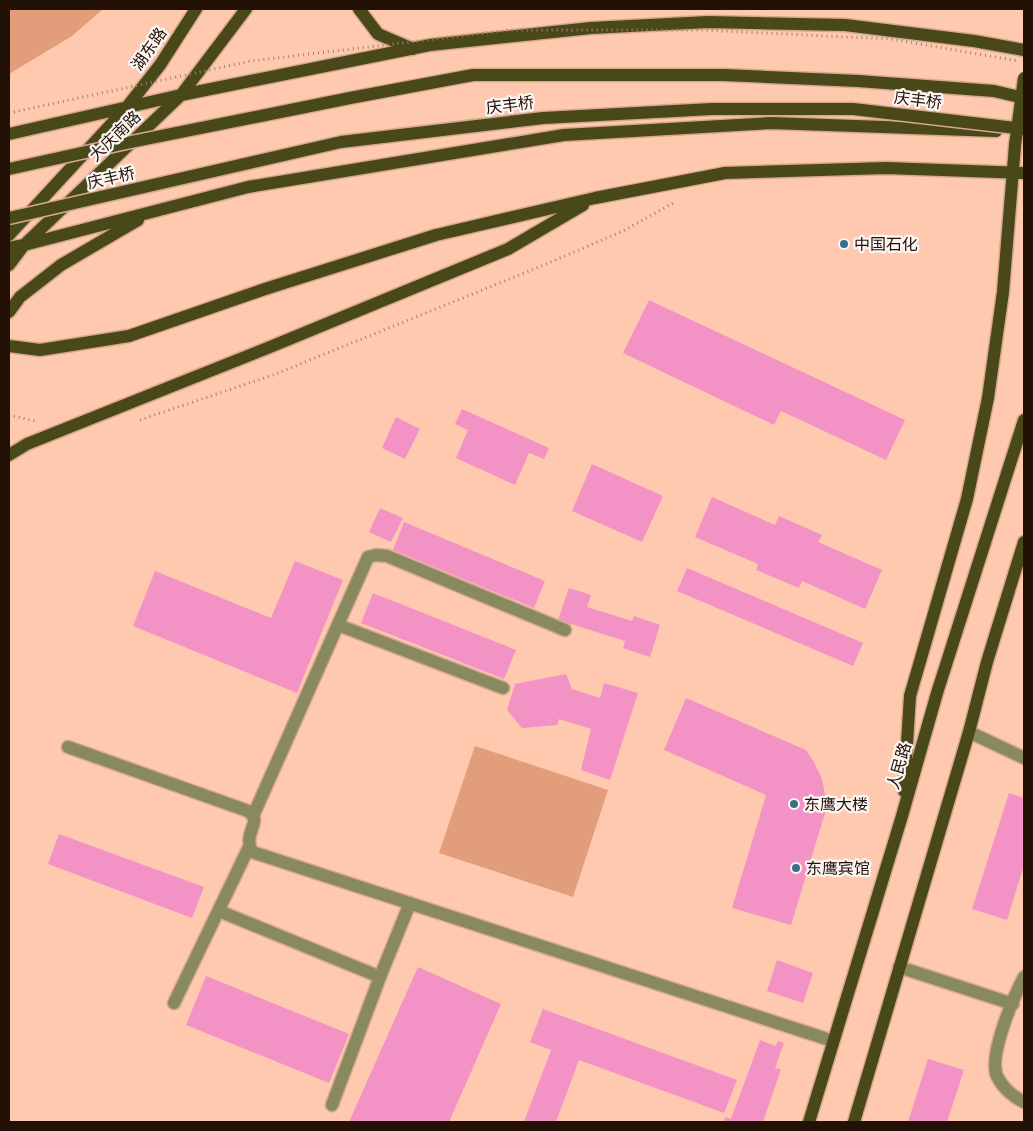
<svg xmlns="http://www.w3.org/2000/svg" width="1033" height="1131" viewBox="0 0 1033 1131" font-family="Helvetica,'Noto Sans SC',sans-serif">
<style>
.green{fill:#e29d7a}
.building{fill:#f292c5}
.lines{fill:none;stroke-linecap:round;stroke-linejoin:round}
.minor-casing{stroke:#d7a891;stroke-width:15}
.major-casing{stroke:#d7a891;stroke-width:15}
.path{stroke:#a67f6c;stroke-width:3;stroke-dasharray:1 4;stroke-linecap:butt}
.minor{stroke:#89895f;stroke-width:12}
.major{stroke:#494819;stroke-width:12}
.major-bridge-casing{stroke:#d7a891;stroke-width:15;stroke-linecap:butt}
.path-bridge{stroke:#a67f6c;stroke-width:3;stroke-dasharray:1 4;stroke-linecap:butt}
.major-bridge{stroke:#494819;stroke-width:12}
.poi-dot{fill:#367189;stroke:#fbf6f3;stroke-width:2}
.labels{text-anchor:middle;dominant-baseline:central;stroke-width:4.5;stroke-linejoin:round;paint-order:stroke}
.street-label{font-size:16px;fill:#231108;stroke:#fbf6f3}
.poi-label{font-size:16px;fill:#231108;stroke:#fbf6f3;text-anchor:start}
</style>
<rect width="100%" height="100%" fill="#fec9af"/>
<path class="green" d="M9,9h94l-31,27 -63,38z
M475,746l133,44 -35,107 -134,-44z"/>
<path class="building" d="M649,300l256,120 -19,40 -105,-49 -7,14 -151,-72z
M462,409l87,39 -5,11 -15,-6 -14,32 -59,-27 12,-28 -13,-6z
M396,417l24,12 -15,30 -23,-11z
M592,464l71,32 -21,46 -70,-31z
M712,497l63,28 4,-9 43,19 -4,7 64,28 -17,39 -63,-28 -3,7 -43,-18 2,-6 -63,-27z
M380,508l23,10 -12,24 -22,-10z
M404,522l141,59 -11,27 -141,-58z
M295,561l48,19 -46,113 -164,-67 22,-55 116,47z
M687,568l176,75 -10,23 -176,-75z
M569,588l22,7 -4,12 45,14 2,-5 26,9 -10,32 -27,-9 2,-7 -67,-21z
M373,593l143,57 -12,29 -143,-56z
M566,674l6,15 28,9 4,-15 34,10 -28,87 -29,-10 10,-41 -32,-10 -2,6 -35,3 -15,-18 8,-26z
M686,698l120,52 8,12 8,17 3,15v19l-34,112 -59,-17 34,-113 -102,-45z
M1009,793l15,5v67l-17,55 -35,-11z
M59,834l145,53 -12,31 -144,-54z
M777,960l36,13 -10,30 -36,-12z
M418,967l83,37 -52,118h-100z
M206,976l143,58 -20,49 -143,-58z
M543,1009l194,71 -13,33 -145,-53 -23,62h-32l27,-72 -21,-8z
M760,1040l15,6 3,-5 6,2 -9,25 6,1 -18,53h-39l1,-5 6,2z
M928,1059l36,11 -17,52h-39z"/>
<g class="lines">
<defs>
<path id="minor" d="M338,625l165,63
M969,732l55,26
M68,747l180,64c2,2 5,4 6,7 2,9 -10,18 -2,34l581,189
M253,816l115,-259 8,-2 11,1 178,74
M219,911l161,66
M899,967l114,37
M1024,977c-10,19 -36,79 -27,99 5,11 16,21 27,26
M174,1003l75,-156
M332,1105l48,-128 30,-74"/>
<path id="major" d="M359,9l19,25 35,15
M9,134l172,-39 249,-50 161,-17 117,-6 137,3 129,16 50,9
M9,235l118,-128 33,-42 36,-56
M9,248l15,-3 224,-58 316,-52 207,-12 225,8
M9,265l15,-20 157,-150 65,-86
M9,312l11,-15 41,-32 77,-45
M9,346l31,4 89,-14 136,-47 171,-54 159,-37 130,-25
M9,455l18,-11 243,-97 238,-98 75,-44
M904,791l6,-95
M809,1122l93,-306 35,-123 87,-273
M854,1122l115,-390 18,-70 37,-120"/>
</defs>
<use href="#minor" class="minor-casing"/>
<use href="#major" class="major-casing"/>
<path class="path" d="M9,415l26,6
M140,420l133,-45 266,-108 84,-36 50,-28"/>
<use href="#minor" class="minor"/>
<use href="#major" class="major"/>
<defs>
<path id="major-bridge" d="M9,169l122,-27 219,-44 123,-23h251l134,6 136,10 30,7
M725,173l161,-5 138,5
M9,218l332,-76 202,-24 169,-9h141l171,20
M910,696l57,-197 21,-101 15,-106 12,-147 9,-67"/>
</defs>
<use href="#major-bridge" class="major-bridge-casing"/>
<path class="path-bridge" d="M9,113l242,-52 259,-31h191l190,9 128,22"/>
<use href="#major-bridge" class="major-bridge"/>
</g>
<g class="poi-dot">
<circle cx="844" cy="244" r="5"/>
<circle cx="794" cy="804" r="5"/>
<circle cx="796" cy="868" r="5"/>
</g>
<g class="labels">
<g class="street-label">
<text transform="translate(149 49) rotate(-55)">湖东路</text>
<text transform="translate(918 100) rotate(7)">庆丰桥</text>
<text transform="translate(510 105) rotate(-7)">庆丰桥</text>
<text transform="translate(115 136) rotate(-44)">大庆南路</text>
<text transform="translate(111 178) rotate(-13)">庆丰桥</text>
<text transform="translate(899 766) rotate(-74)">人民路</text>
</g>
<g class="poi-label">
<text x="854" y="244">中国石化</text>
<text x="804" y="804">东鹰大楼</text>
<text x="806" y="868">东鹰宾馆</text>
</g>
</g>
<rect width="1033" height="1131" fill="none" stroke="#231108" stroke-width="20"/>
</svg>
